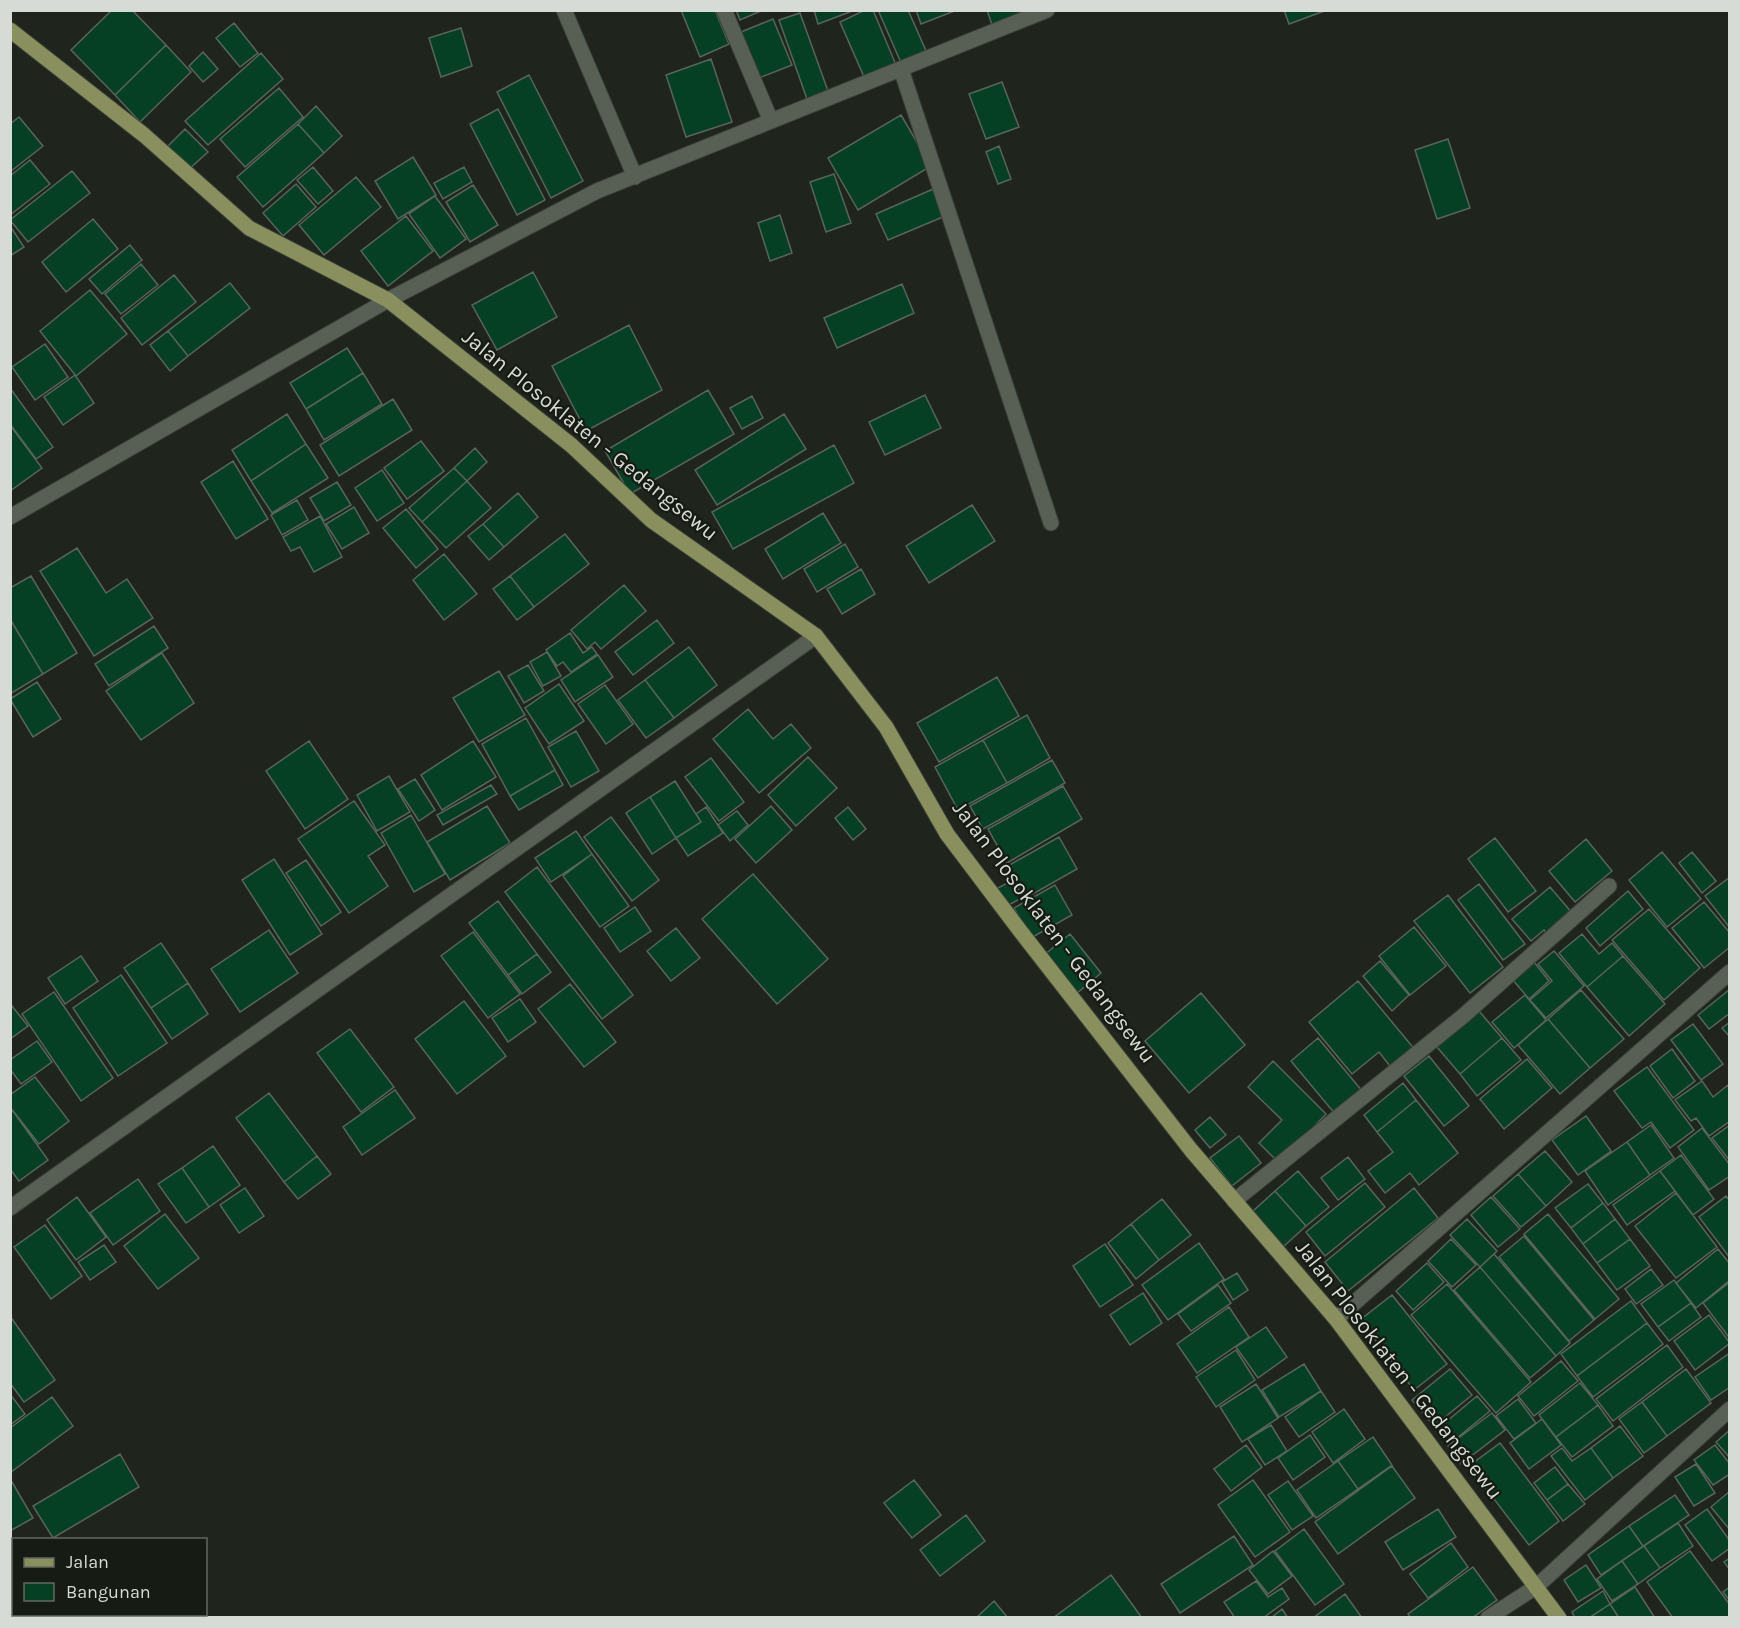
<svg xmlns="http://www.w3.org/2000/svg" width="1740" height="1628" viewBox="0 0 1740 1628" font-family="Karla,sans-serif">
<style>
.building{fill:#064024;stroke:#58645c;stroke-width:1.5}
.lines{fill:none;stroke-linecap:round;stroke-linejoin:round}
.minor-casing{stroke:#3a3f38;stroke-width:17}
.major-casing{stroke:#3a3f38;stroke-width:17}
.minor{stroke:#585f55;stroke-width:15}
.major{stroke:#8a905d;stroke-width:15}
.labels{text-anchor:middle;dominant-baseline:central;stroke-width:4.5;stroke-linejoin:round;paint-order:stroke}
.street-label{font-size:22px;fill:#d7dbd5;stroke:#161b13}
</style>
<rect width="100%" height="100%" fill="#1f251c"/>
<path class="building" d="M112,10h20l34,35 -51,50 -44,-45z
M681,10h34l14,34 -29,13z
M736,10h27l-23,10z
M814,10h41l-37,14z
M865,10h8l23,55 -31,14 -25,-57z
M878,10h30l19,43 -25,12z
M916,10h41l-36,14z
M987,10h36v2l-31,13z
M1284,10h43l-38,14z
M800,13l28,78 -21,8 -28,-79z
M773,19l19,46 -33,13 -18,-46z
M234,23l24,30 -18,14 -24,-29z
M461,28l11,38 -31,11 -12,-39z
M166,45l25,27 -51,50 -25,-27z
M203,52l15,17 -15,13 -14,-16z
M261,53l22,26 -75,66 -23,-24z
M711,59l21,63 -46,15 -20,-62z
M529,75l54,106 -32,17 -54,-106z
M1002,82l17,45 -33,12 -17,-45z
M279,88l24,29 -58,50 -25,-28z
M316,106l26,30 -18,17 -26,-29z
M498,109l47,91 -28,15 -47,-91z
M901,115l30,51 -73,44 -30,-52z
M19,117l24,29 -33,26v-48z
M298,124l26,29 -61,54 -26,-30z
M185,129l23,23 -20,18 -21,-23z
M1448,139l22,69 -33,11 -22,-69z
M999,146l12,33 -13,5 -12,-32z
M413,157l23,38 -38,24 -23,-38z
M30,160l20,24 -40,31v-39z
M313,167l20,24 -15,13 -21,-24z
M464,167l8,15 -29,17 -9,-16z
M72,171l18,22 -62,49 -18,-22z
M834,174l17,49 -25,9 -16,-50z
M356,177l25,30 -57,48 -25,-30z
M296,184l20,23 -33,29 -20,-23z
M473,185l25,40 -28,17 -24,-40z
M933,189l12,27 -57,24 -12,-26z
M435,196l31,43 -26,19 -31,-44z
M780,215l12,38 -22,8 -12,-38z
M406,216l27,35 -45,35 -27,-35z
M93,219l25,30 -52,43 -24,-30z
M10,226l14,21 -14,9z
M130,245l12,15 -40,34 -13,-15z
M141,264l17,21 -37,29 -16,-20z
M533,272l24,45 -60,33 -25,-45z
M174,275l22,27 -54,43 -21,-27z
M230,283l20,25 -62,48 -20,-25z
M902,284l12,29 -77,35 -13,-30z
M90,290l37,44 -51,42 -36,-45z
M629,325l33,65 -76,41 -34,-65z
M168,331l20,25 -18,15 -20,-26z
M45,344l23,33 -33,23 -23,-33z
M347,348l16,25 -57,36 -16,-26z
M363,373l19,31 -58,36 -18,-31z
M75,375l19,28 -31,22 -19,-28z
M10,388l43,59 -17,12 -26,-35z
M708,390l26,44 -104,60 -25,-43z
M925,395l16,33 -56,27 -16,-33z
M752,396l11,22 -21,11 -12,-21z
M393,399l19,31 -73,46 -19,-31z
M287,414l19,30 -55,37 -19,-31z
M784,414l22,35 -89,56 -22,-35z
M10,425l32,43 -32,23z
M421,441l23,30 -37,28 -23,-31z
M306,444l22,34 -56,35 -21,-32z
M834,445l20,38 -121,66 -21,-37z
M475,448l12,14 -20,19 -13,-13z
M233,461l35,58 -32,20 -35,-57z
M454,468l13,13 -45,41 -13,-14z
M382,470l22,33 -27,18 -22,-33z
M467,481l24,27 -45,40 -24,-26z
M337,482l14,23 -27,16 -14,-23z
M518,493l20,24 -34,30 -21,-23z
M297,500l11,20 -26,15 -11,-20z
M972,505l23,36 -66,42 -23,-37z
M354,507l15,26 -27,16 -16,-25z
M406,509l32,40 -22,19 -33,-40z
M823,513l18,30 -58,36 -18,-30z
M320,516l22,41 -28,15 -14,-25 -9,4 -8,-14z
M483,524l21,23 -15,13 -21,-24z
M565,534l24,30 -55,43 -24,-31z
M845,544l13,23 -41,25 -13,-23z
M77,548l29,45 21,-14 26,39 -59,38 -54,-85z
M444,554l33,40 -33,26 -31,-40z
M861,569l14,25 -33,20 -15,-25z
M31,576l46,77 -34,21 -33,-55v-31z
M510,576l24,31 -17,13 -24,-31z
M624,585l22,26 -45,38 -6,-7 -8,7 -16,-19z
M10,619l33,55 -33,20z
M657,620l17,23 -41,32 -18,-23z
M154,626l14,22 -59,38 -14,-22z
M570,633l13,20 9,-6 5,7 -26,18 -8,-10 -6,4 -11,-16z
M689,647l28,38 -43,33 -29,-38z
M547,652l14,24 -18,10 -13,-24z
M162,653l32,50 -53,37 -35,-49z
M598,655l15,22 -38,25 -14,-22z
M528,665l16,26 -20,12 -16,-27z
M499,671l26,44 -46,27 -26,-44z
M997,677l22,39 -80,46 -22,-39z
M645,680l29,38 -28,20 -28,-38z
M37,682l24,37 -28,18 -23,-38z
M559,684l25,37 -35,23 -24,-36z
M605,685l28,39 -27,20 -28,-40z
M748,709l25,30 18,-15 20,24 -52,45 -46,-54z
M1027,715l23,43 -43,25 -24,-43z
M526,718l29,52 -45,26 -28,-52z
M576,731l23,40 -28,16 -23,-40z
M983,740l24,43 -49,27 -23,-43z
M309,741l39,58 -43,30 -39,-58z
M473,741l23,36 -54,33 -21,-35z
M808,757l29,31 -41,38 -28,-31z
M711,758l33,44 -25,19 -34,-44z
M1052,760l13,23 -82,46 -13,-23z
M555,770l8,15 -44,25 -9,-14z
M389,776l21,36 -33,19 -20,-36z
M415,779l20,31 -16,11 -21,-32z
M675,781l26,41 -25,16 -26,-41z
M491,785l6,9 -54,31 -6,-10z
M1063,786l19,33 -75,44 -19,-34z
M650,797l26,41 -24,16 -26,-41z
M354,801l31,44 -17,11 20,30 -39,27 -51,-74z
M487,806l23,37 -60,37 -23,-38z
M771,806l21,24 -36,33 -21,-24z
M706,807l17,26 -35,23 -12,-18 25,-16 -5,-8z
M848,807l18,22 -13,11 -18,-22z
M737,811l11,14 -18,16 -12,-16z
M411,815l34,59 -31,18 -33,-59z
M611,817l48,63 -27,21 -48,-64z
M576,831l16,23 -41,28 -16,-24z
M1059,837l18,32 -53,30 -18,-32z
M1495,838l41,53 -28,21 -40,-53z
M1586,839l26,32 -37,31 -26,-31z
M1662,852l39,47 -34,28 -38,-47z
M1692,852l24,29 -14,12 -23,-30z
M592,854l37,52 -29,21 -37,-51z
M274,859l48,75 -32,21 -48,-75z
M306,860l35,52 -20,14 -35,-53z
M537,867l96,128 -31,24 -97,-127z
M753,874l75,85 -51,45 -75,-85z
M1730,877v51l-25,-32z
M1013,880l10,17 -18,10 -9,-18z
M1479,884l46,60 -22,16 -45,-60z
M1055,885l17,30 -41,23 -17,-30z
M1550,887l22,26 -25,21 -3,-4 -13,11 -19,-22z
M1628,891l15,18 -43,37 -14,-18z
M1448,895l55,72 -33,26 -56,-72z
M498,901l39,53 -29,21 -39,-52z
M1704,902l26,31v14l-26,21 -32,-40z
M635,907l16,24 -31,21 -16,-24z
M1649,909l51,59 -36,32 -52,-60z
M1414,927l32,39 -36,29 -31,-39z
M676,928l24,30 -29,23 -24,-30z
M269,930l29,43 -58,39 -29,-43z
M473,932l47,62 -32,24 -47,-62z
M1070,934l31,39 -25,21 -32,-39z
M1582,934l17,20 13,-11 11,13 -36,31 -28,-34z
M161,943l27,40 -37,25 -27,-40z
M1554,951l30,35 -38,32 -16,-18 22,-19 -14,-17z
M537,954l14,18 -29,22 -14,-19z
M81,956l17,25 -33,23 -17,-26z
M1623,956l42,48 -36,32 -42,-49z
M1380,961l29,34 -17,16 -29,-35z
M1534,962l15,19 -20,18 -16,-19z
M121,975l46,68 -49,33 -45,-68z
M1358,981l58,70 -23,19 -14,-18 -27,22 -43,-52z
M188,983l20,31 -36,25 -21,-31z
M570,984l46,58 -32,25 -46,-58z
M1730,989v24l-21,16 -11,-14z
M1581,990l43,49 -34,29 -42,-49z
M54,992l59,86 -32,23 -59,-87z
M1201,993l44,52 -56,48 -44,-52z
M1525,995l21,25 -32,28 -22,-26z
M520,999l16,23 -28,20 -16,-24z
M464,1001l42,55 -49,38 -42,-55z
M12,1006l16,20 -18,13v-32z
M1479,1011l23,27 -42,36 -23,-27z
M1548,1019l42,49 -30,26 -42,-49z
M1730,1022v15l-8,-9z
M1693,1024l30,40 -22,16 -30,-40z
M350,1029l44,58 -33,25 -44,-59z
M1318,1038l45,54 -27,23 -45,-54z
M1502,1038l19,22 -44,36 -17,-22z
M37,1041l15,21 -31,22 -11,-15v-9z
M1672,1049l23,32 -22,17 -23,-32z
M1429,1056l40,50 -25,20 -40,-50z
M1527,1059l25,29 -48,41 -24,-30z
M1273,1061l53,53 -47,49 -20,-20 23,-23 -34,-33z
M1647,1067l47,63 -24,18 -19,-26 -9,6 -28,-37z
M35,1077l34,44 -30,23 -29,-37v-12z
M1702,1081l11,16 15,-12 2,3v33l-21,15 -13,-18 -5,3 -16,-21z
M1403,1083l13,17 -39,32 -13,-17z
M395,1090l20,28 -53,37 -19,-28z
M269,1093l48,63 -33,26 -48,-64z
M1416,1100l42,53 -39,32 -9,-12 -25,20 -17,-22 25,-19 -16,-20z
M13,1111l35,49 -29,21 -9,-12v-56z
M1586,1116l25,35 -33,24 -26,-35z
M1210,1117l16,18 -16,13 -15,-18z
M1651,1125l23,33 -24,17 -23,-33z
M1730,1125v36l-18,-23z
M1702,1128l28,37v11l-21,14 -31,-43z
M1239,1136l22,27 -29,23 -22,-28z
M1627,1142l23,33 -42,30 -23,-34z
M213,1146l27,39 -31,22 -27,-39z
M1545,1151l27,31 -26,24 -28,-32z
M1681,1155l33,44 -21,16 -33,-44z
M317,1156l14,18 -33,25 -14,-17z
M1348,1157l17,22 -27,21 -17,-22z
M182,1168l27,39 -23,16 -28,-39z
M1298,1171l31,36 -23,19 -31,-35z
M1660,1171l15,20 -48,34 -14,-20z
M1518,1174l28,32 -25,21 -28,-31z
M138,1179l22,32 -47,34 -23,-32z
M1365,1183l20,24 -60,49 -19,-24z
M1588,1184l15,19 -32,25 -16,-20z
M245,1188l19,28 -25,17 -19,-28z
M1414,1188l24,30 -90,73 -23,-29z
M1275,1191l31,35 -23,21 -30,-36z
M1676,1193l41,54 -41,31 -41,-52z
M1726,1196l4,5v57l-31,-41z
M77,1197l29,40 -30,23 -29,-40z
M1491,1197l29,32 -22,18 -27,-32z
M1162,1199l29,36 -32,25 -28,-36z
M1603,1203l12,16 -32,25 -12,-16z
M165,1214l34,44 -41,31 -34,-43z
M1548,1214l71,85 -24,20 -71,-85z
M1467,1219l30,32 -17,16 -30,-32z
M1615,1219l15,20 -33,24 -14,-19z
M1131,1224l28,36 -23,19 -28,-36z
M45,1225l37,51 -31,23 -37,-52z
M1524,1236l70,84 -25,21 -70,-84z
M1451,1239l25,26 -24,22 -24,-26z
M1630,1239l20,27 -33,24 -20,-27z
M1199,1243l25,36 -56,41 -26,-35z
M1105,1244l28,41 -33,22 -27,-41z
M104,1245l12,17 -26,18 -12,-18z
M1718,1249l12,15v16l-34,28 -20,-25z
M1494,1254l76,89 -14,13 -76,-89z
M1427,1263l17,19 -31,28 -17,-19z
M1480,1267l76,89 -26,22 -76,-88z
M1651,1269l12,16 -27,19 -11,-15z
M1237,1273l11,17 -15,10 -11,-18z
M1674,1280l17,23 -33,24 -17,-23z
M1730,1282v53l-2,1 -25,-33z
M1447,1284l84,98 -35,31 -85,-98z
M1218,1285l13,18 -40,28 -13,-17z
M1143,1293l19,30 -32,22 -20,-30z
M1392,1295l55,69 -33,26 -54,-70z
M1631,1301l16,22 -70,53 -16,-22z
M1691,1303l10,14 -32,24 -11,-14z
M1229,1307l20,30 -52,36 -20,-29z
M1709,1315l21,28 -35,27 -21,-29z
M10,1316l45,64 -31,22 -14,-19z
M1647,1323l16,21 -70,53 -16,-21z
M1266,1327l21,30 -29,21 -22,-31z
M1667,1345l16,22 -70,54 -17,-22z
M1236,1350l19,30 -39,27 -20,-30z
M1730,1353v34l-19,13 -16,-23z
M1561,1361l17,20 -44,35 -16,-20z
M1304,1364l17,27 -42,26 -17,-27z
M1450,1369l22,26 -38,31 -22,-26z
M1686,1369l25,34 -44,33 -25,-34z
M1580,1383l18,22 -42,32 -17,-22z
M1256,1384l22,34 -36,24 -22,-35z
M1321,1391l14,21 -36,25 -14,-20z
M10,1394l15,20 -15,11z
M1477,1396l13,15 -38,31 -12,-15z
M52,1397l21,29 -62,46 -1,-44z
M1518,1399l18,24 -22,16 -18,-23z
M1642,1402l25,34 -23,17 -25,-34z
M1598,1405l15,21 -41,31 -16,-20z
M1344,1409l21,30 -32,24 -21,-31z
M1492,1413l13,17 -44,34 -13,-18z
M1542,1419l19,26 -32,24 -19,-26z
M1271,1425l16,26 -22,14 -17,-26z
M1620,1426l23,30 -30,22 -22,-30z
M1730,1430v28l-14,-16z
M1310,1435l15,22 -32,23 -15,-22z
M1373,1437l19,28 -34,24 -20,-28z
M1500,1443l59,78 -30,24 -60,-79z
M1246,1445l16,22 -31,24 -17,-22z
M1715,1445l15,19v10l-17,11 -19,-25z
M1562,1448l10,13 19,-13 22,30 -28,22 -34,-44z
M120,1454l19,33 -86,51 -20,-32z
M1338,1461l20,28 -42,29 -19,-28z
M1696,1464l19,29 -21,13 -19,-29z
M1392,1466l23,32 -77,56 -23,-32z
M1555,1467l13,17 -21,16 -13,-17z
M914,1480l27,35 -29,23 -28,-35z
M1253,1480l37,52 -35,25 -37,-52z
M1288,1481l25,35 -21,14 -24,-35z
M12,1482l21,36 -23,13v-48z
M1568,1484l17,20 -22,17 -16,-21z
M1730,1491v39l-19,-23z
M1675,1495l14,20 -46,31 -14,-20z
M1438,1509l18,28 -53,33 -18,-28z
M1707,1509l23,32v7l-18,13 -27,-36z
M966,1515l19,26 -45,35 -20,-26z
M1678,1523l15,23 -33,22 -16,-22z
M1629,1526l14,20 -42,29 -13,-20z
M1304,1529l40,55 -29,21 -40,-54z
M1234,1536l19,29 -73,48 -19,-29z
M1451,1543l17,24 -40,31 -18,-24z
M1644,1546l16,22 -22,16 -16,-23z
M1273,1551l19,25 -24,18 -19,-24z
M1690,1551l40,54 -1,13h-56l-26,-36z
M1730,1558v12l-6,-8z
M1622,1561l16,23 -26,17 -15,-22z
M1586,1565l15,23 -23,14 -14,-22z
M1473,1567l24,33 -25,18h-61l-3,-4z
M1111,1575l31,43h-89z
M1256,1581l12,16 14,-9 7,11 -26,19h-28l-11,-16z
M1635,1587l20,31h-36l-9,-14z
M1730,1587v14l-7,-9z
M1603,1591l7,13 -21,14h-14l-3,-6z
M1345,1594l17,24h-49z
M994,1601l14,17h-32z
M1610,1604l9,14h-30z
M1282,1609l6,9h-17z"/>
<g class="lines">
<defs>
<path id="minor" d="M564,10l71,167
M724,10l47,111
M901,69l150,454
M10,517l378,-217 209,-109 450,-181
M1234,1201l228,-184 147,-131
M10,1208l806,-572
M1336,1319l394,-347
M1488,1618l49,-32 193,-177"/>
<path id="major" d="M10,30l134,105 105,93 139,72 183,145 80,75 165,116 70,91 61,107 74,98 170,218 145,169 223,299"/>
</defs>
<use href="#minor" class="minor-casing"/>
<use href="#major" class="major-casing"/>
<use href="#minor" class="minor"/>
<use href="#major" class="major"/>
</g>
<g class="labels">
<g class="street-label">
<text transform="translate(590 435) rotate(39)">Jalan Plosoklaten - Gedangsewu</text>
<text transform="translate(1054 932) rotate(53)">Jalan Plosoklaten - Gedangsewu</text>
<text transform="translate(1399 1370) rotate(52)">Jalan Plosoklaten - Gedangsewu</text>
</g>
</g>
<rect width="1740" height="1628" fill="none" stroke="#d7dbd5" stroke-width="24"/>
<rect x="12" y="1538" width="195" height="78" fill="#161b13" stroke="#636861" stroke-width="1.5"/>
<rect x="24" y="1558" width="30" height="9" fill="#8a905d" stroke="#636861" stroke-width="1.5"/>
<text x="66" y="1568" font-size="18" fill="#d7dbd5">Jalan</text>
<rect x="24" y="1583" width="30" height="18" fill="#064024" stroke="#636861" stroke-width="1.5"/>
<text x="66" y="1598" font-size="18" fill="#d7dbd5">Bangunan</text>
</svg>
